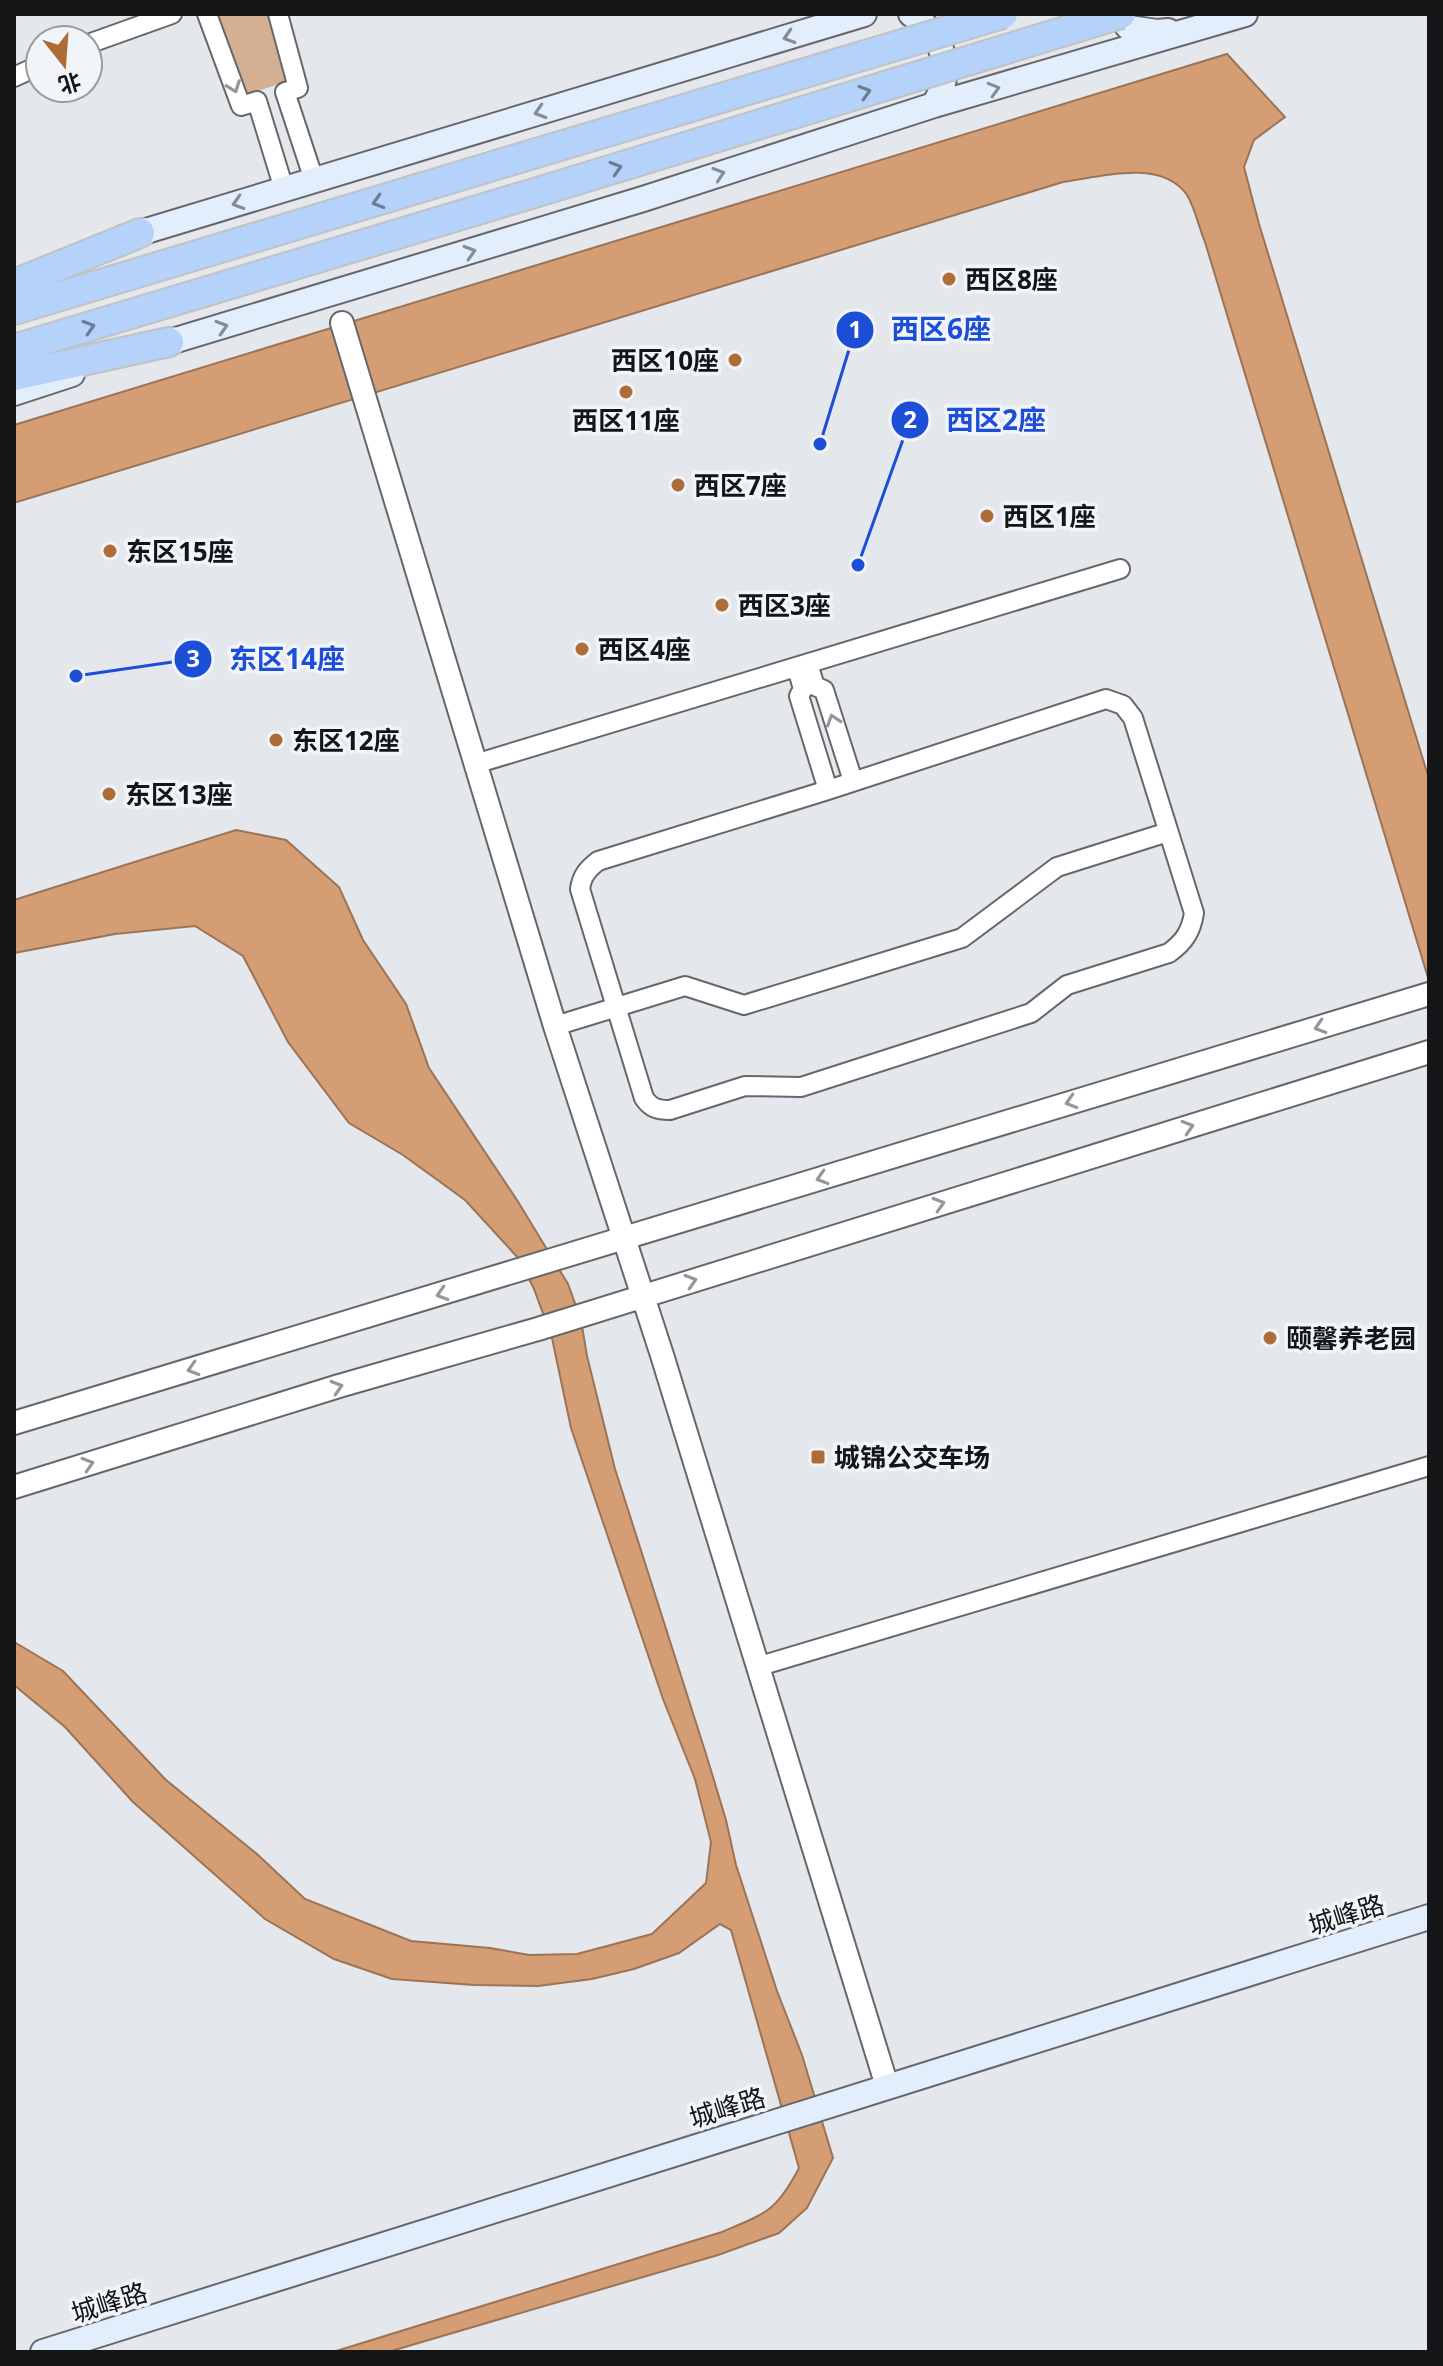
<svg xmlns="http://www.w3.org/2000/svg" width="1443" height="2366" viewBox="0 0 1443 2366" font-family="'Open Sans','Noto Sans SC',sans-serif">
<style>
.green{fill:#d4af94}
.water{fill:#d59d73;stroke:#9b7457;stroke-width:2}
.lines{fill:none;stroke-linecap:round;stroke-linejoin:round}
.minor-casing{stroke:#65676b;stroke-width:22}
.tertiary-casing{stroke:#65676b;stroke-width:26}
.secondary-casing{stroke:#65676b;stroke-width:28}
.trunk-casing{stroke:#c2c2c2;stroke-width:32}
.minor{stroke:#fff;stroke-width:18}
.tertiary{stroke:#fff;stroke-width:22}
.secondary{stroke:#e3eefd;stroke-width:24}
.trunk{stroke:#b4d2fa;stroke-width:28}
.trunk-bridge-casing{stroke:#c2c2c2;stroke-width:32;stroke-linecap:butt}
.trunk-bridge{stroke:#b4d2fa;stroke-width:28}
.oneway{stroke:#858c95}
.oneway2{stroke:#959696}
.oneway3{stroke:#6c7d93}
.poi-dot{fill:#ae6d37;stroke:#f1f4f9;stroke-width:3}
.labels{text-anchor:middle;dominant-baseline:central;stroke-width:7;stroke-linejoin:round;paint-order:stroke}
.poi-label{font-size:26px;font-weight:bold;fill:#131516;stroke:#f1f4f9;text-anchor:start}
.street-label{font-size:26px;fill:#131516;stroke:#f1f4f9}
.leader{fill:none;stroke:#1d4ed8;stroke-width:3}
.callout-dot{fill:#1d4ed8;stroke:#f1f4f9;stroke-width:3}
.mark-label{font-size:24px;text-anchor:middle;font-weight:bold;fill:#fff}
.callout-label{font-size:28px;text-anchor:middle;font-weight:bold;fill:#1d4ed8;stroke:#f1f4f9;stroke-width:7;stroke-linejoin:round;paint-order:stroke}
</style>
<rect width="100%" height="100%" fill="#e4e7eb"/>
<path class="green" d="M218,14h51l19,67 -42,14z"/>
<path class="water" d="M1227,54l58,63 -31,23 -10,27 15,57 170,555v202l-224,-739c-6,-14 -10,-34 -18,-47 -26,-37 -87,-18 -124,-13l-1049,321v-78z
M236,830l50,10 53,47 24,53 43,64 23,64 88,132 51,84 13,36 6,36 28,113 91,285 20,66 10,45 41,126 25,64 31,103 -26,50 -28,25 -61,22 -330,97h-55l389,-120c44,-19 54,-20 77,-64l-68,-238 -11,-6 -41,29 -45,16 -42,10 -54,7 -64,-1 -82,-6 -58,-20 -69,-40 -132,-117 -68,-75 -51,-42v-43l49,29 103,109 91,74 48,45 106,42 79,7 39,7 48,-1 75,-20 54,-51 5,-41 -16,-63 -32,-80 -92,-271 -19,-90 -18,-49 -14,-29 -55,-60 -62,-45 -54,-32 -61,-81 -45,-86 -48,-30 -80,8 -101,19v-53z"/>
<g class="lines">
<defs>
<path id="minor" d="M207,14l34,92 16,-5 27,88
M278,14l20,74 -13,4 29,88
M88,44l84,-30
M14,77l26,-12
M808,664l7,22 9,4 29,91
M797,668l6,21 -4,7 29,94
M1106,699l17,6 10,13 61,195c-3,19 -10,29 -25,40l-102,32 -36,28 -230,74 -56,-1 -75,24c-13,0 -19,-2 -26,-12l-64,-209c2,-14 8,-20 18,-28l230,-71z
M475,764l645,-195
M555,1026l130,-40 59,19 218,-67 95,-71 111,-35
M760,1666l669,-200"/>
<path id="tertiary" d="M342,323l213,703 107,329 225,731
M14,1423l1415,-429
M14,1487l325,-101 199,-57 891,-277"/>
<path id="secondary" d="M911,14c33,22 44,56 23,91
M1117,14l12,14 28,4 11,-1
M123,238l741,-224
M153,347l490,-148 291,-94 311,-91
M14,393l58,-19
M43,2352l1386,-435"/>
<path id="trunk" d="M14,284l126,-51
M14,310l519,-156
M14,349l527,-158
M14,376l155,-34"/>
</defs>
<use href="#minor" class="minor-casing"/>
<use href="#tertiary" class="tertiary-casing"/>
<use href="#secondary" class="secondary-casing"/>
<use href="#trunk" class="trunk-casing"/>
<use href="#minor" class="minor"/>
<use href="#tertiary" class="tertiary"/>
<use href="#secondary" class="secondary"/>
<use href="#trunk" class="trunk"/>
<defs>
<path id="trunk-bridge" d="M533,154l470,-140
M541,191l580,-177"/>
</defs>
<use href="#trunk-bridge" class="trunk-bridge-casing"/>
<use href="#trunk-bridge" class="trunk-bridge"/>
</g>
<defs><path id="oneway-chevron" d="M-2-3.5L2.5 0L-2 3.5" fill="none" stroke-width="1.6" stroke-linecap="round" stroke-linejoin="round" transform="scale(2)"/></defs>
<g class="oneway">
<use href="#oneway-chevron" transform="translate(789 37) rotate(163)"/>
<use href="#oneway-chevron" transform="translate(994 89) rotate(-16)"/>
<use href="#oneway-chevron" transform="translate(540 112) rotate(163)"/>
<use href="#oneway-chevron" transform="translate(719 174) rotate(-18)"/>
<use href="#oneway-chevron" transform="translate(238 203) rotate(163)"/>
<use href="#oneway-chevron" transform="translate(470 252) rotate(-17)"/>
<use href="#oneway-chevron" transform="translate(222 327) rotate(-17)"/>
</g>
<g class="oneway2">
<use href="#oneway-chevron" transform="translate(234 87) rotate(70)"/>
<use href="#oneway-chevron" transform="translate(833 720) rotate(-108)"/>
<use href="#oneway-chevron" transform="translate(1320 1027) rotate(163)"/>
<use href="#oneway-chevron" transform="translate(1071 1102) rotate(163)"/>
<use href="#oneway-chevron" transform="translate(1188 1127) rotate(-17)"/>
<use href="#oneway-chevron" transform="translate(822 1178) rotate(163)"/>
<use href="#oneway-chevron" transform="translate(939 1204) rotate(-17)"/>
<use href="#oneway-chevron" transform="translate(691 1281) rotate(-17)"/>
<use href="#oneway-chevron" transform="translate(442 1294) rotate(163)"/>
<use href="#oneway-chevron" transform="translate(193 1369) rotate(163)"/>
<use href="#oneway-chevron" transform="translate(337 1387) rotate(-17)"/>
<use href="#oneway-chevron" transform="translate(88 1464) rotate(-17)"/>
</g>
<g class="oneway3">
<use href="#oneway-chevron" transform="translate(865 92) rotate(-17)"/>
<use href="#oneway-chevron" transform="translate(616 168) rotate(-17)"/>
<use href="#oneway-chevron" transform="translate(378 202) rotate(163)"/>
<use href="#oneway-chevron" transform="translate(89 327) rotate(-17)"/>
</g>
<g class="poi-dot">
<circle cx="949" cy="279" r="8"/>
<circle cx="735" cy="360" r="8"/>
<circle cx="626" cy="392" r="8"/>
<circle cx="678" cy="485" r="8"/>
<circle cx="987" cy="516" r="8"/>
<circle cx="110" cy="551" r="8"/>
<circle cx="722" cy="605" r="8"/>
<circle cx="582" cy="649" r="8"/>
<circle cx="276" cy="740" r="8"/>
<circle cx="109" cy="794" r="8"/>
<circle cx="1270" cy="1338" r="8"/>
<rect x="810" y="1449" width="16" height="16" rx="4"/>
</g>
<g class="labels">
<g class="poi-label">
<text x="965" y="279">西区8座</text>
<text x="719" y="360" text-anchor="end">西区10座</text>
<text x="626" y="420" text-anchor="middle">西区11座</text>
<text x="694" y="485">西区7座</text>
<text x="1003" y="516">西区1座</text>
<text x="126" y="551">东区15座</text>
<text x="738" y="605">西区3座</text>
<text x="598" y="649">西区4座</text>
<text x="292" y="740">东区12座</text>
<text x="125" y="794">东区13座</text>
<text x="1286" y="1338">颐馨养老园</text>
<text x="834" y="1457">城锦公交车场</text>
</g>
<g class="street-label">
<text transform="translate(1346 1914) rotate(-17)">城峰路</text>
<text transform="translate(727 2107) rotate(-17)">城峰路</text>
<text transform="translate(109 2302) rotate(-17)">城峰路</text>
</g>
</g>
<path class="leader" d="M820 444L855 330M858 565L910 420M76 676L193 659"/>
<g class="callout-dot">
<circle cx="820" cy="444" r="8"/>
<circle cx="858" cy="565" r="8"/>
<circle cx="76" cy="676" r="8"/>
<circle cx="855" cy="330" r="20"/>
<circle cx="910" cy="420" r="20"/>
<circle cx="193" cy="659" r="20"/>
</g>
<g class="mark-label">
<text x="855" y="338">1</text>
<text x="910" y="428">2</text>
<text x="193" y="667">3</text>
</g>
<g class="callout-label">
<text x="941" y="339">西区6座</text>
<text x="996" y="430">西区2座</text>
<text x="287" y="669">东区14座</text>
</g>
<rect width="1443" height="2366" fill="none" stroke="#131516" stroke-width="32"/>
<g transform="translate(64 64) rotate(163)"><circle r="38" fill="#f1f4f9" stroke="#989b9e" stroke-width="2"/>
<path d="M0-6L14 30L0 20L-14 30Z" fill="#ae6d37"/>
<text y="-12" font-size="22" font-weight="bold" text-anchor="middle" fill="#131516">北</text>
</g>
</svg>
